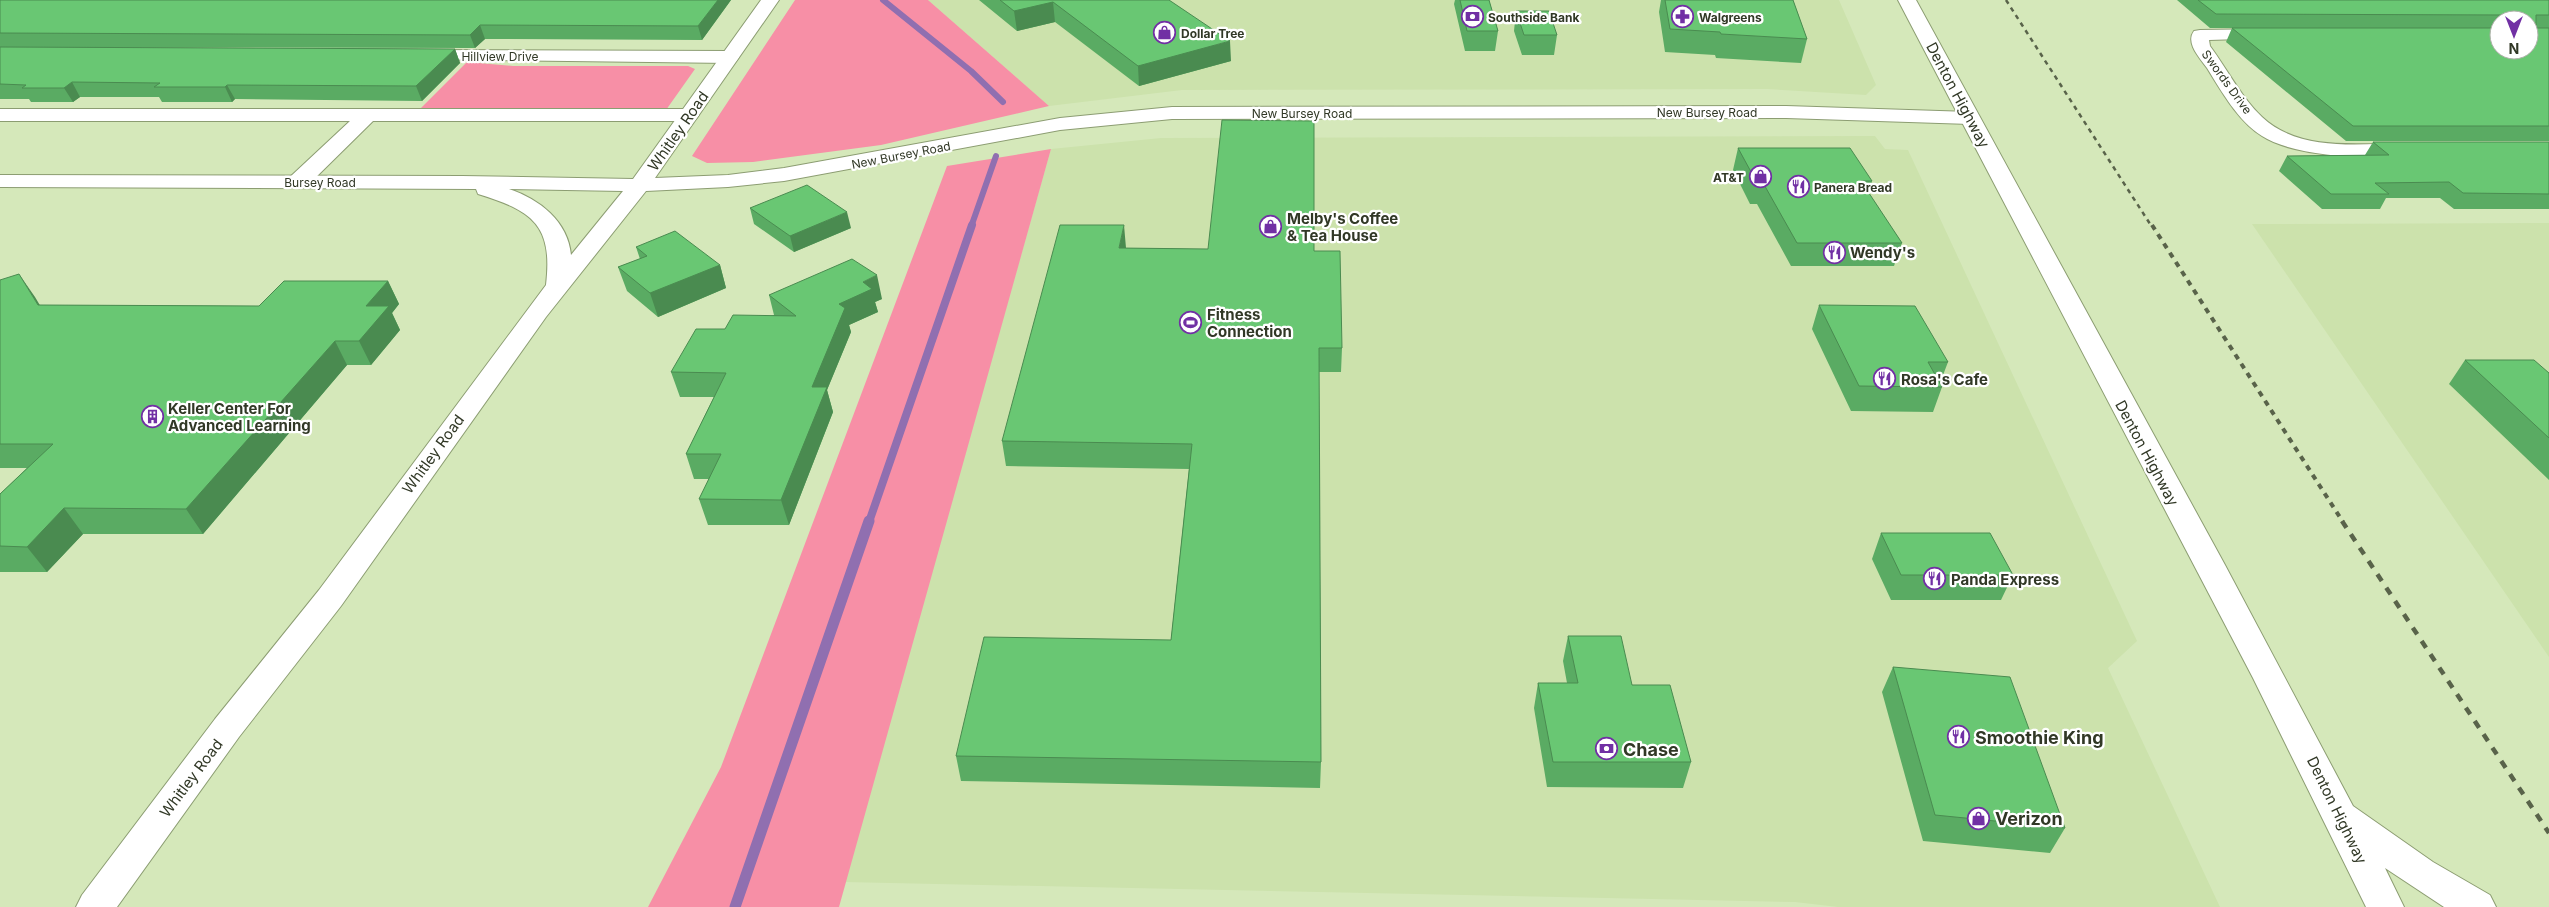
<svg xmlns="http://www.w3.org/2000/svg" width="2549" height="907" viewBox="0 0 2549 907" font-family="Inter,sans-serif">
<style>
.built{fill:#cce2ac}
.green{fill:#f78fa6}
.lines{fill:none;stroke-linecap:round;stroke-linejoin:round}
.stream-far2{stroke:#906fb0;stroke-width:6}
.stream-far1{stroke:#906fb0;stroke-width:8}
.stream{stroke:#906fb0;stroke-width:11}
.street-casing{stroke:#8c9d72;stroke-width:2}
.secondary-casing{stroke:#8c9d72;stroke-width:2}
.primary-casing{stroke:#8c9d72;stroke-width:2}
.street{fill:#fff;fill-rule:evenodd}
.secondary{fill:#fff;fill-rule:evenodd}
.primary{fill:#fff;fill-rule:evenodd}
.rail-far2{stroke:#59634a;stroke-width:2.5;stroke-dasharray:4.5 4.5;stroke-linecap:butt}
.rail-far1{stroke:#59634a;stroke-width:4;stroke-dasharray:5.5 5.5;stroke-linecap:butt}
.rail{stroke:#59634a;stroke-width:4.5;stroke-dasharray:8 8;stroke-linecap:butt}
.wall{fill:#5aab63;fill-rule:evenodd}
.shaded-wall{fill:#4a8b50}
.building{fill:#69c773;stroke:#4a8b50}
.labels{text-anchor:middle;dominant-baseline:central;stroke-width:4.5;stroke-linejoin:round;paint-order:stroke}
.far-poi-label{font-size:12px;font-weight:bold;fill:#313826;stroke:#fff;text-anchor:start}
.far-street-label{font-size:12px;fill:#313826;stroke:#fff}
.street-label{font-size:15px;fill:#313826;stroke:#fff}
.poi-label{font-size:15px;font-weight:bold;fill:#313826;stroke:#fff;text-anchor:start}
.near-poi-label{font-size:18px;font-weight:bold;fill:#313826;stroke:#fff;text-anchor:start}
</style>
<rect width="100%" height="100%" fill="#d5e8ba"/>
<path class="built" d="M928,0h911l37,85 -10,10 -99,-6 -585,1 -133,16z
M1875,136l10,13 23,1 229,491 -29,27 112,239h-382l-43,-5 -951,-20 207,-733 110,-11z
M2549,223v434l-297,-433z"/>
<path class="green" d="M795,0h133l121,106 -168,39 -128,17 -46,1 -15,-7z
M467,62l46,4h175l7,3 -29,41 -246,-1z
M1051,149l-212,758h-191l73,-140 226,-601z"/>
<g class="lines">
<path class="stream-far2" d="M883,0l88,71 32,31
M971,227l25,-71"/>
<path class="stream-far1" d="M869,522l103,-297"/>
<path class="stream" d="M735,907l134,-386"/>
<defs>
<path id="street" d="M2267,29l6,1 3,4 -3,4 -64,2 1,6c17,23 31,51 52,71 37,35 96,27 143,26l7,2 3,4 -3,4c-35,9 -120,3 -150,-17 -24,-15 -40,-44 -55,-68 -7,-10 -22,-25 -13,-37l6,-1z
M419,50l311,1 6,2 3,4 -3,4 -6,2 -317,-4 -3,-4 3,-4z
M0,109h689l7,2 3,4 -3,4 -7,2h-316l-67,66 -8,1 -8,-1 -3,-5 3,-5 60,-56h-350z"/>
<path id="secondary" d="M761,0h18l-124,178 73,-3 56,-7 276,-50 112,-11 614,-1 184,6 7,2 3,4 -3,4 -7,2 -184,-6 -614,1 -112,11 -276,51 -56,6 -82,4 -100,126 -205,289 -102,131 -122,170h-41l6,-12 133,-176 104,-129 227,-305c7,-60 -13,-74 -68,-91l-2,-5 -476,-2v-12l462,1 171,3zM509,189l114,2 -52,64c-3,-34 -32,-56 -62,-66z"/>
<path id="primary" d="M1898,0h18l309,565 128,241 80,56 57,33 6,12h-52l-59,-39 19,39h-38l-113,-229z"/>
</defs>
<use href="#street" class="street-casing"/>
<use href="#secondary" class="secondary-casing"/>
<use href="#primary" class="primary-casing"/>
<use href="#street" class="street"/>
<use href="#secondary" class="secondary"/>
<use href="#primary" class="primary"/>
<path class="rail-far2" d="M2006,0l146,227"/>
<path class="rail-far1" d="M2152,225l191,297"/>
<path class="rail" d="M2342,521l207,312"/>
</g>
<path class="wall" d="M0,0h731l-29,40 -217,-1 -10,9 -383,-1 363,2 5,14 -38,38 -187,-2 -3,3h-70l-3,-5h-79l-7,5h-42l-2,-3h-29z
M979,0h190l62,61 -92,25 -84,-64 -38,9z
M1455,0h34l9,31 -3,20h-30l-11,-47z
M1661,0h132l14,39 -6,24 -85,-5 -1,-3 -50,-3 -6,-40z
M2177,0h372v141h-203l-120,-99 6,-14h-22zM2499,20h30l-30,30z
M1516,11l41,24 -3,20h-32l-8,-24z
M2373,142h176v67h-95l-14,-11h-54l-6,11h-58l-43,-38 8,-15 78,-1z
M1738,148l134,33 -4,12 34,50 -8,23h-103l-34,-62h-7l-17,-34z
M750,208l101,20 -57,24 -40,-28z
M636,247l84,18 6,23 -68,29 -31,-26 -9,-24 22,-8z
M1126,248l188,3 28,97 -1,24h-22l2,390 -1,26 -359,-7 -5,-25 215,-116 18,-171 -183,-3 -4,-25z
M0,280l39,25 220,1 129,-25 11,23 -7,9 8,17 -29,35h-24l-144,169h-120l-36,38h-47v-78l27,-26h-27z
M769,295l113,4 -7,3 3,10 -29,13 2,7 -24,58 6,22 -44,113h-81l-9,-26 10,-20h-15l-8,-25 28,-57h-34l-9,-25 54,-43 49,-14z
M1819,305l129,57 -8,21 2,4 -9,25 -82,-1 -39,-82z
M2465,360l84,13v107l-100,-96z
M1881,533l132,42 -12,25h-110l-19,-41z
M1568,636l64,49 59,77 -8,26 -136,-1 -13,-79 4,-25h29l-4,-22z
M1893,667l172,161 -15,25 -127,-12 -41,-149z"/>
<path class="shaded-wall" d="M718,0h13l-29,40 -4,-14z
M1053,2l2,20 -38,9 -3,-20z
M480,25l5,14 -10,9 -5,-13z
M1230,41l1,20 -92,25 -1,-20z
M455,49l5,14 -38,38 -6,-15z
M72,82l8,15 -7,5 -9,-14z
M227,85l8,14 -3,3 -7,-15z
M847,212l4,16 -57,24 -4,-16z
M1124,225l2,23h-7z
M720,265l6,23 -68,29 -8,-24z
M19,274l16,23 19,32 -16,-24z
M877,275l5,24 -7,3 3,10 -29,13 2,7 -24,58 6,22 -44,113 -8,-25 31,-113 27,-83 24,-22z
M388,281l11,23 -7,9 8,17 -29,35 -12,-24 7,-35z
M335,341l12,24 -144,169 -17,-25z
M64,508l19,26 -36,38 -20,-25z"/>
<path class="building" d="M0,0h718l-20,26 -218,-1 -10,10 -470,-2z
M1000,0h169l61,41 -92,25 -85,-64 -39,9z
M1460,0h29l9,31h-31z
M1665,0h128l14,39 -86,-5 -1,-2 -50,-3z
M2198,0h351v15h-13v13h13v98h-196l-121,-98h267v22h30v-30h-21v-5l-292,-1z
M1516,11h33l8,24h-33z
M0,47l455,2 -39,37 -189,-1 -2,2h-71l6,-4 -88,-1 -8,6h-42l4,-3 -26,-1z
M1222,120l92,1v130h26l2,97h-23l2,414 -365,-6 28,-119 187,3 21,-196 -190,-3 58,-216h64l-5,23 89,1z
M2373,142h176v52l-86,-1 -14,-11 -74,1 14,11h-58l-44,-38 102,-1z
M1738,148h112l22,33h-11l41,62h-105l-35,-62h-6z
M807,185l40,27 -57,24 -40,-28z
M675,231l45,34 -70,28 -32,-26 29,-11 -11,-9z
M852,259l25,16 -14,7 9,7 -33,15 6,4 -33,79h15l-46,113 -82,-1 22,-45h-35l40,-81 -55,-1 25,-43h29l8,-14 63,1 -27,-21z
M19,274l19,31 221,1 25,-25h104l-22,25h23l-30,35h-24l-149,168 -122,-1 -37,39 -27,-1v-52l53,-50h-53v-164z
M1819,305l96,1 33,56h-20l14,25 -83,-1z
M2465,360h69l15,13v65z
M1881,533h109l23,42h-112z
M1568,636h53l11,49h38l21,77h-138l-15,-79h40z
M1893,667l117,10 55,151 -130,-13z"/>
<defs>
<symbol id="bank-ring" viewBox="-11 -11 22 22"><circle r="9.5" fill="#fff" stroke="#7130a4" stroke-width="1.5"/><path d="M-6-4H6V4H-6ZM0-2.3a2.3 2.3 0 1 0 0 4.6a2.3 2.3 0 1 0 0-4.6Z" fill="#7130a4"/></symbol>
<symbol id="pharmacy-ring" viewBox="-11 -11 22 22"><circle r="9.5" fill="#fff" stroke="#7130a4" stroke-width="1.5"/><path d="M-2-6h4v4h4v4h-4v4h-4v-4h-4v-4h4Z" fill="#7130a4"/></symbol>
<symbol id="shop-ring" viewBox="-11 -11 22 22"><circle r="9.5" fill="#fff" stroke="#7130a4" stroke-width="1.5"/><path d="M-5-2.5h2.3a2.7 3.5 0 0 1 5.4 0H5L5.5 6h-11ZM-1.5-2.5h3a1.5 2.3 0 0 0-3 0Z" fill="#7130a4"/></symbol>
<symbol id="restaurant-ring" viewBox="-11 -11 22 22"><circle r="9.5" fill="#fff" stroke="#7130a4" stroke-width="1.5"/><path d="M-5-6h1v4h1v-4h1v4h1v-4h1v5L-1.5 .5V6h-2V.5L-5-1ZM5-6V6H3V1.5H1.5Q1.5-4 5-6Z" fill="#7130a4"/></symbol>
<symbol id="stadium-ring" viewBox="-11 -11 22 22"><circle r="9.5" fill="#fff" stroke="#7130a4" stroke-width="1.5"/><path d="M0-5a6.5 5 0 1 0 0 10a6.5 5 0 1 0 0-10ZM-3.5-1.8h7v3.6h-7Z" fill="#7130a4"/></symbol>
<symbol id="building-ring" viewBox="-11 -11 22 22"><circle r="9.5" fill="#fff" stroke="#7130a4" stroke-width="1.5"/><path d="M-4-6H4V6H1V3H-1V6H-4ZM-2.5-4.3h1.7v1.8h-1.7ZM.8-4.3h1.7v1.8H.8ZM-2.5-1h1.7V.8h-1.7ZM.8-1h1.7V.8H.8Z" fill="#7130a4"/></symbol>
</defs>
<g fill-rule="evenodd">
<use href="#bank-ring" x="1460" y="4" width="25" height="25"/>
<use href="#pharmacy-ring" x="1670" y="4" width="25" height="25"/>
<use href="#shop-ring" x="1152" y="20" width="25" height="25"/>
<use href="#shop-ring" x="1748" y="164" width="25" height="25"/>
<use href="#restaurant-ring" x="1786" y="174" width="25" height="25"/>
<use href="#shop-ring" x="1258" y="214" width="25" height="25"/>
<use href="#restaurant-ring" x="1822" y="240" width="25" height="25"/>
<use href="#stadium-ring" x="1178" y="310" width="25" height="25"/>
<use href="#restaurant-ring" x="1872" y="366" width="25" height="25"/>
<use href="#building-ring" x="140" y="404" width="25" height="25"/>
<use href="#restaurant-ring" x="1922" y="566" width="25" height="25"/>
<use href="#restaurant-ring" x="1946" y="724" width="25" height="25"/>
<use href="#bank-ring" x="1594" y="736" width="25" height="25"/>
<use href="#shop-ring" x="1966" y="806" width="25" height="25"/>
</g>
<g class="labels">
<g class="far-poi-label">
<text x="1488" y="17">Southside Bank</text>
<text x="1699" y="17">Walgreens</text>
<text x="1181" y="33">Dollar Tree</text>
<text x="1744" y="177" text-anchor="end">AT&amp;T</text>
<text x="1814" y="187">Panera Bread</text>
</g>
<g class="far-street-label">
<text x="500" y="56">Hillview Drive</text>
<text transform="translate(2227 82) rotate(54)">Swords Drive</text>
<text x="1707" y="112">New Bursey Road</text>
<text x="1302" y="113">New Bursey Road</text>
<text transform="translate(901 155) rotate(-11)">New Bursey Road</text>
<text x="320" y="182">Bursey Road</text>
</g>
<g class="street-label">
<text transform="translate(1958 95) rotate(62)">Denton Highway</text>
<text transform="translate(678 131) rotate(-55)">Whitley Road</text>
<text transform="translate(2147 453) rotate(62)">Denton Highway</text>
<text transform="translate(433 454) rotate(-54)">Whitley Road</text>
<text transform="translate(191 778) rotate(-53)">Whitley Road</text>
<text transform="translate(2337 810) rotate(64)">Denton Highway</text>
</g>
<g class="poi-label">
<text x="1287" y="218">Melby's Coffee<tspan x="1287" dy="17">&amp; Tea House</tspan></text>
<text x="1850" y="252">Wendy's</text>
<text x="1207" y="314">Fitness<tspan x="1207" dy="17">Connection</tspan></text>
<text x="1901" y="379">Rosa's Cafe</text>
<text x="168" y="408">Keller Center For<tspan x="168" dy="17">Advanced Learning</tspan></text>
<text x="1951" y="579">Panda Express</text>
</g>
<g class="near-poi-label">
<text x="1975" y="737">Smoothie King</text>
<text x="1623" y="749">Chase</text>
<text x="1995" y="818">Verizon</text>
</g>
</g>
<g transform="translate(2514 35) rotate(180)"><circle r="24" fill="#ffffff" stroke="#adafa8"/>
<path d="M0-4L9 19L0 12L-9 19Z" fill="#7130a4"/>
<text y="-8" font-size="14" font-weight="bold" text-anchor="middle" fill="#313826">N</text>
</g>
</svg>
